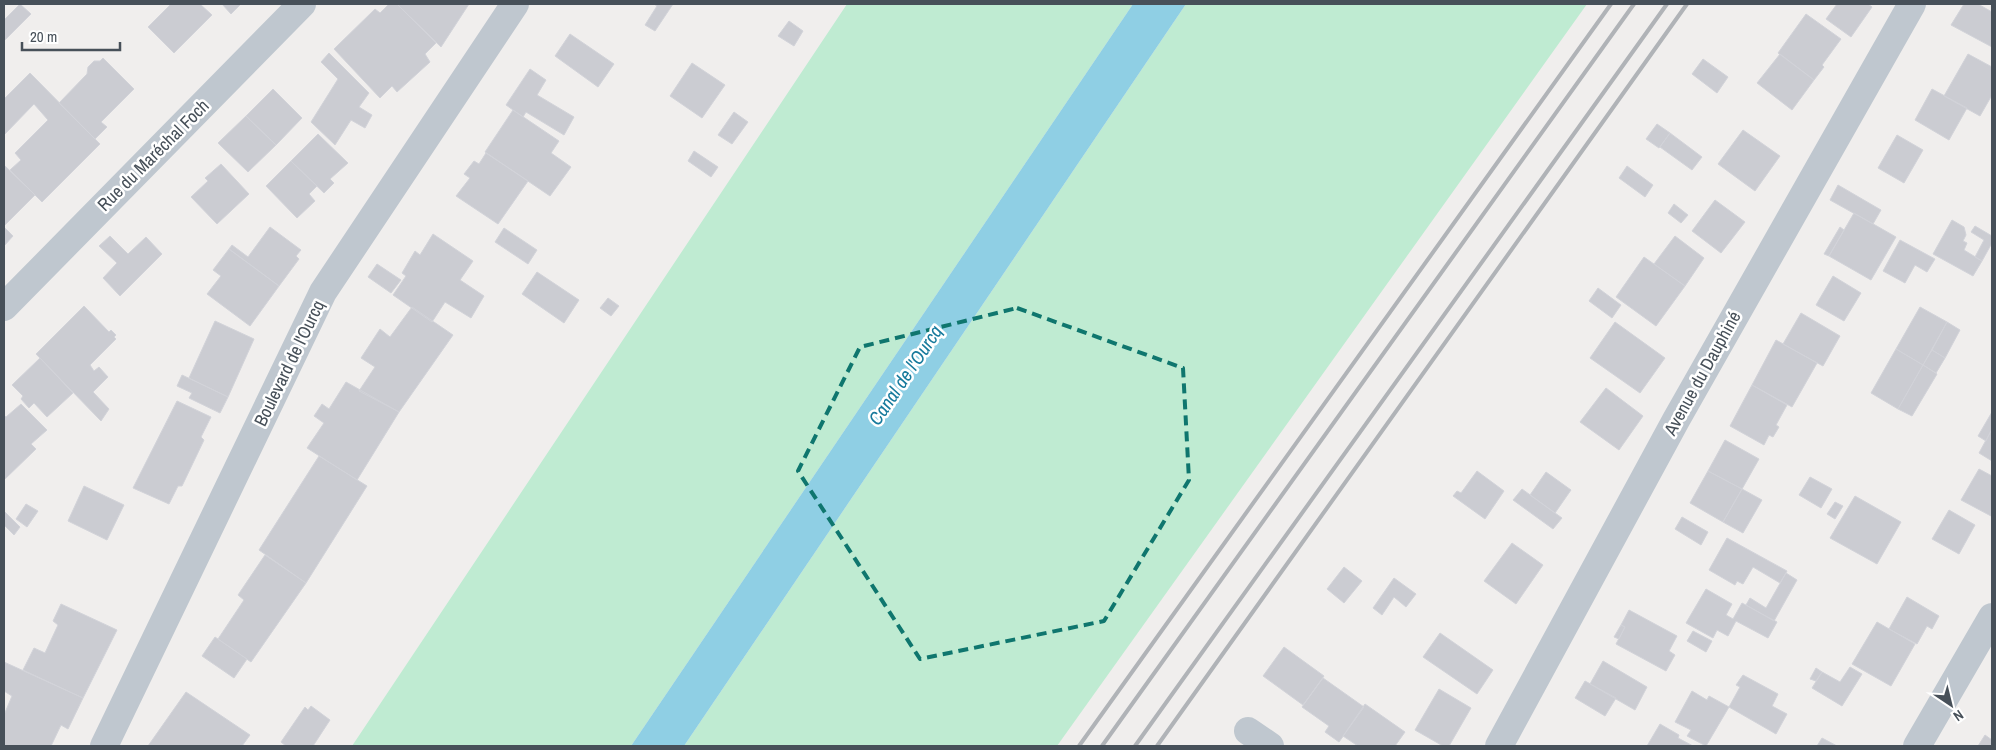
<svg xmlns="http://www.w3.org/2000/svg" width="1996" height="750" viewBox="0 0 1996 750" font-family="'Archivo Narrow',sans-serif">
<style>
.green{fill:#bfebd2}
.water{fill:#8fcfe4}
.building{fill:#cbccd2;stroke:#d2d3d9}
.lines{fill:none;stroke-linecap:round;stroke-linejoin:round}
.minor{stroke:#bfc7cf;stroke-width:28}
.rail{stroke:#b0b3b7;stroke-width:4}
.marked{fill:none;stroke:#0f766e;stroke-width:4;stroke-dasharray:10 6;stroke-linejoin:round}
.labels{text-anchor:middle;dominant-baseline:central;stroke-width:5;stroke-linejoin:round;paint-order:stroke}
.street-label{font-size:18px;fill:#475059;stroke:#fff}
.water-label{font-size:19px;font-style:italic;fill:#177a9c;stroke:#fff}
</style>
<rect width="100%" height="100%" fill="#f0eeed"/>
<path class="green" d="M847,4h286l-502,742h-279z
M1186,4h401l-530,742h-373z"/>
<path class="water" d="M1133,4h53l-502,742h-53z"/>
<path class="building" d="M20,4l11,10 -27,27v-21z
M171,4h29l12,11 -38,38 -26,-26z
M222,4h19l-10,10z
M389,4h8l39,39 -11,11 5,8 -33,30 -5,-6 -12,12 -46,-49 41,-40 5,4z
M397,4h72l-28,43z
M654,4h19l-18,27 -10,-6 12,-19z
M1837,4h31l4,3 -21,30 -25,-18z
M1964,4h14l14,8v35l-41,-22z
M1806,14l35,25 -19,26 2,2 -10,13 -36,-27z
M789,21l14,10 -9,15 -16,-10z
M570,34l44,30 -16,23 -43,-31z
M329,53l40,40 -10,14 13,8 -7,13 -14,-8 -16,25 -24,-23 27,-43 -17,-17z
M1780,54l34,26 -22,30 -35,-27z
M1968,54l24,13v28l-12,21 -36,-20z
M103,58l31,31 -33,33 6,5 -12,12 -36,-36 28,-29 1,-7 6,-6h6z
M1703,59l25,18 -11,16 -25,-19z
M692,63l33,22 -23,33 -32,-22z
M530,69l16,11 -9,15 37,22 -10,18 -38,-23 -3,5 -17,-12z
M30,73l70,71 -58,58 -32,-32 11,-10 -6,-7 33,-33 -14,-16 -30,31v-36z
M273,89l29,29 -26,27 -30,-29z
M1932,89l35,19 -18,32 -34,-20z
M513,110l46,31 -8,12 20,14 -21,29 -65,-44z
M734,112l14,10 -16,22 -14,-9z
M246,116l30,29 -28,27 -30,-29z
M1657,124l13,9 -11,15 -13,-9z
M1743,130l37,26 -25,35 -37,-27z
M1670,133l32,24 -10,13 -32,-23z
M318,134l30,29 -18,16 4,4 -10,10 -33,-32z
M1897,135l26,15 -19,33 -26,-15z
M694,151l24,16 -7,10 -23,-16z
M486,153l42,28 -30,43 -42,-28 14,-18 -6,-4 10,-13 5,3z
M291,161l26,25 -8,8 6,7 -18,17 -31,-32z
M221,164l28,30 -32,30 -26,-27 17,-16 -3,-3z
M5,166l30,29 -31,31v-59z
M1627,166l26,19 -8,12 -26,-19z
M1838,185l43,25 -8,14 -43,-24z
M1715,200l30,22 -24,31 -29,-22z
M1674,204l14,11 -7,8 -13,-10z
M1854,213l42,24 -25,43 -42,-24z
M1952,220l12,7 2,8 -3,6 4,2 -3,7 18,11 -9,15 -40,-22z
M1975,226l17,10v7l-10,18 -7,-4 9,-17 -13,-8z
M4,227l9,9 -9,10z
M270,227l31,23 -5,6 3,3 -20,27 -50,-37 3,-4 16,12z
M1840,227l4,3 -15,26 -5,-2z
M504,228l33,22 -9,14 -33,-22z
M433,234l40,27 -13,19 24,16 -13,22 -26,-16 -13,20 -39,-27 13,-19 -4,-3 13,-22 5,4z
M110,236l18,18 18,-17 16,17 -42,42 -17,-18 14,-15 -18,-17z
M1675,236l29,22 -19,28 -31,-22z
M1900,240l35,19 -8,13 -12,-7 -10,18 -22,-12z
M229,249l50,37 -29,40 -43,-32 14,-18 -8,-6z
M1644,257l41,29 -29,40 -40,-29z
M377,264l24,16 -10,13 -23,-16z
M537,272l42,28 -15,23 -42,-29z
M1833,276l28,17 -17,28 -28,-16z
M1598,288l23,17 -9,13 -23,-17z
M608,298l11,8 -8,10 -11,-8z
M84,306l25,26 2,-2 5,5 -2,2 2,2 -26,26 4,6 5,-4 9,10 -15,15 16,17 -8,12 -65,-67z
M412,307l41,28 -54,77 -40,-21 16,-24 -14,-9 19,-29 10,8z
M1920,307l27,15 -24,43 -27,-16z
M1801,313l39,23 -17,30 -40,-22z
M215,321l39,18 -26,58 -39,-19z
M1615,322l50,36 -25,35 -50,-35z
M1947,322l13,8 -15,28 -13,-8z
M1776,340l41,23 -25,44 -40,-22z
M1896,349l27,16 -25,44 -27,-16z
M1932,350l13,8 -9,15 -13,-8z
M40,358l33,35 -26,24 -13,-14 -5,5 -8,-9 2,-3 -11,-11z
M1923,365l14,9 -25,42 -14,-7z
M182,375l46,22 -8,16 -31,-15 3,-5 -15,-7z
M346,382l53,30 -42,68 -50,-32 17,-25 -10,-7 8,-12 7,5z
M1752,385l35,20 -11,20 3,2 -6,10 -4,-2 -5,10 -34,-19z
M1606,388l37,28 -24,34 -39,-28z
M177,401l34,16 -10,20 3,3 -22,46h-4l-9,18 -36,-16z
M21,404l26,26 -16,14 5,5 -32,31v-65l2,2z
M1992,412v17l-6,12 -8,-5z
M1992,429v32l-13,-8z
M1725,440l34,19 -17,30 -34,-18z
M319,456l48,30 -61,97 -47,-33z
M1979,469l13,7 -1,40 -30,-16z
M1477,471l27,20 -19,28 -32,-23 4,-5 4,2z
M1708,471l34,18 -19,33 -33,-19z
M1546,472l25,18 -16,23 -25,-18z
M1810,477l22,12 -11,19 -22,-13z
M84,486l40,19 -17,35 -39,-19z
M1522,489l40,29 -9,11 -40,-29z
M1742,489l20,11 -19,33 -20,-11z
M1855,496l46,26 -24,42 -47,-26z
M1835,502l8,4 -8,13 -8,-5z
M26,504l12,7 -11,16 -11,-8z
M1949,510l26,15 -16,29 -27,-15z
M4,511l16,16 -6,8 -10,-10z
M1682,517l26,15 -7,13 -26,-16z
M1727,538l60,33 -7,12 -27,-16 -10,17 -6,-3 -2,4 -26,-15z
M1512,543l31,22 -27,39 -32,-23z
M265,555l41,28 -55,79 -33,-23 26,-39 -6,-5z
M1344,567l18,14 -18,22 -17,-14z
M1786,573l11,7 -23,41 -28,-16 4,-7 16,10z
M1394,578l22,16 -10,13 -12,-10 -12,18 -9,-7z
M1706,589l26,15 -6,11 7,4 9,-16 35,19 -9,16 -32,-17 -8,15 -11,-6 -4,8 -27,-15z
M1907,597l32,19 -7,13 -5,-3 -10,18 -28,-15z
M61,604l56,26 -34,68 -60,-28 11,-22 11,5 13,-28 -5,-4z
M1629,610l48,26 -8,15 6,4 -9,16 -50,-27 9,-17 -4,-2z
M1877,622l38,22 -24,42 -39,-22z
M1621,625l4,2 -6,12 -5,-2z
M1693,631l19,10 -6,11 -19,-11z
M1440,633l53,37 -16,24 -54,-37z
M215,637l32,22 -13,19 -32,-22z
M1284,647l40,29 -21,29 -40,-29z
M1603,661l44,26 -12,23 -45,-26z
M4,662l79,36 -15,31 -7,-4 -10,21h-47v-31l8,-19 -8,-5z
M1850,667l12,7 -20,32 -30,-18 10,-16 18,10z
M1816,668l6,4 -6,9 -6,-2z
M1743,675l35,19 -6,12 15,8 -11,20 -47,-27 11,-20 -4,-2z
M1323,678l41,29 -25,35 -14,-10 4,-6 -27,-19z
M1585,681l31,17 -11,18 -30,-18z
M1439,689l32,19 -22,38h-6l-28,-16z
M1692,691l15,9 2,-4 20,11 -23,39 -19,-10 4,-6 -16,-8z
M186,692l64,43 -8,11h-94z
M1365,704l40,28 -10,14h-37l-15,-10z
M311,706l19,14 -17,26h-27l-5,-4 24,-35 3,3z
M1660,724l19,11 -1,3 15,8h-46z
M1985,735l7,5v6h-14z
M1822,738l15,8h-20z"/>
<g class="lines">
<path class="minor" d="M4,307l298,-303
M1248,731l22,15
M104,746l219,-454 192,-288
M1499,746l177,-326 236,-416
M1917,746l75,-129"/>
<path class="rail" d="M1079,746l532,-742
M1102,746l532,-742
M1135,746l532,-742
M1157,746l530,-742"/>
</g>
<path class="marked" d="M1017,308l166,60 6,112 -85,141 -184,38 -122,-188 62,-124z"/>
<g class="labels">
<g class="street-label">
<text transform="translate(153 155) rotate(-45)">Rue du Maréchal Foch</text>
<text transform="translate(289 363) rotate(-64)">Boulevard de l'Ourcq</text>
<text transform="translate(1702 373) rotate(-61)">Avenue du Dauphiné</text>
</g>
<g class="water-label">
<text transform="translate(905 375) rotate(-56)">Canal de l'Ourcq</text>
</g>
</g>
<rect width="1996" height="750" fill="none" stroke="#475059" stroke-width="10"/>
<g transform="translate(1951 705) rotate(145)" stroke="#ffffff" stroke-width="4" paint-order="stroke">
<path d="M0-4L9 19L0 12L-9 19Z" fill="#475059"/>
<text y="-8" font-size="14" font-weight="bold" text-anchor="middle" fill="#475059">N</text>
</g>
<path d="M22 42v8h98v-8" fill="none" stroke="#475059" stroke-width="2.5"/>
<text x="30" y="42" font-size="15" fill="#475059" stroke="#ffffff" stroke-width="4" paint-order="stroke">20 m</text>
</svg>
